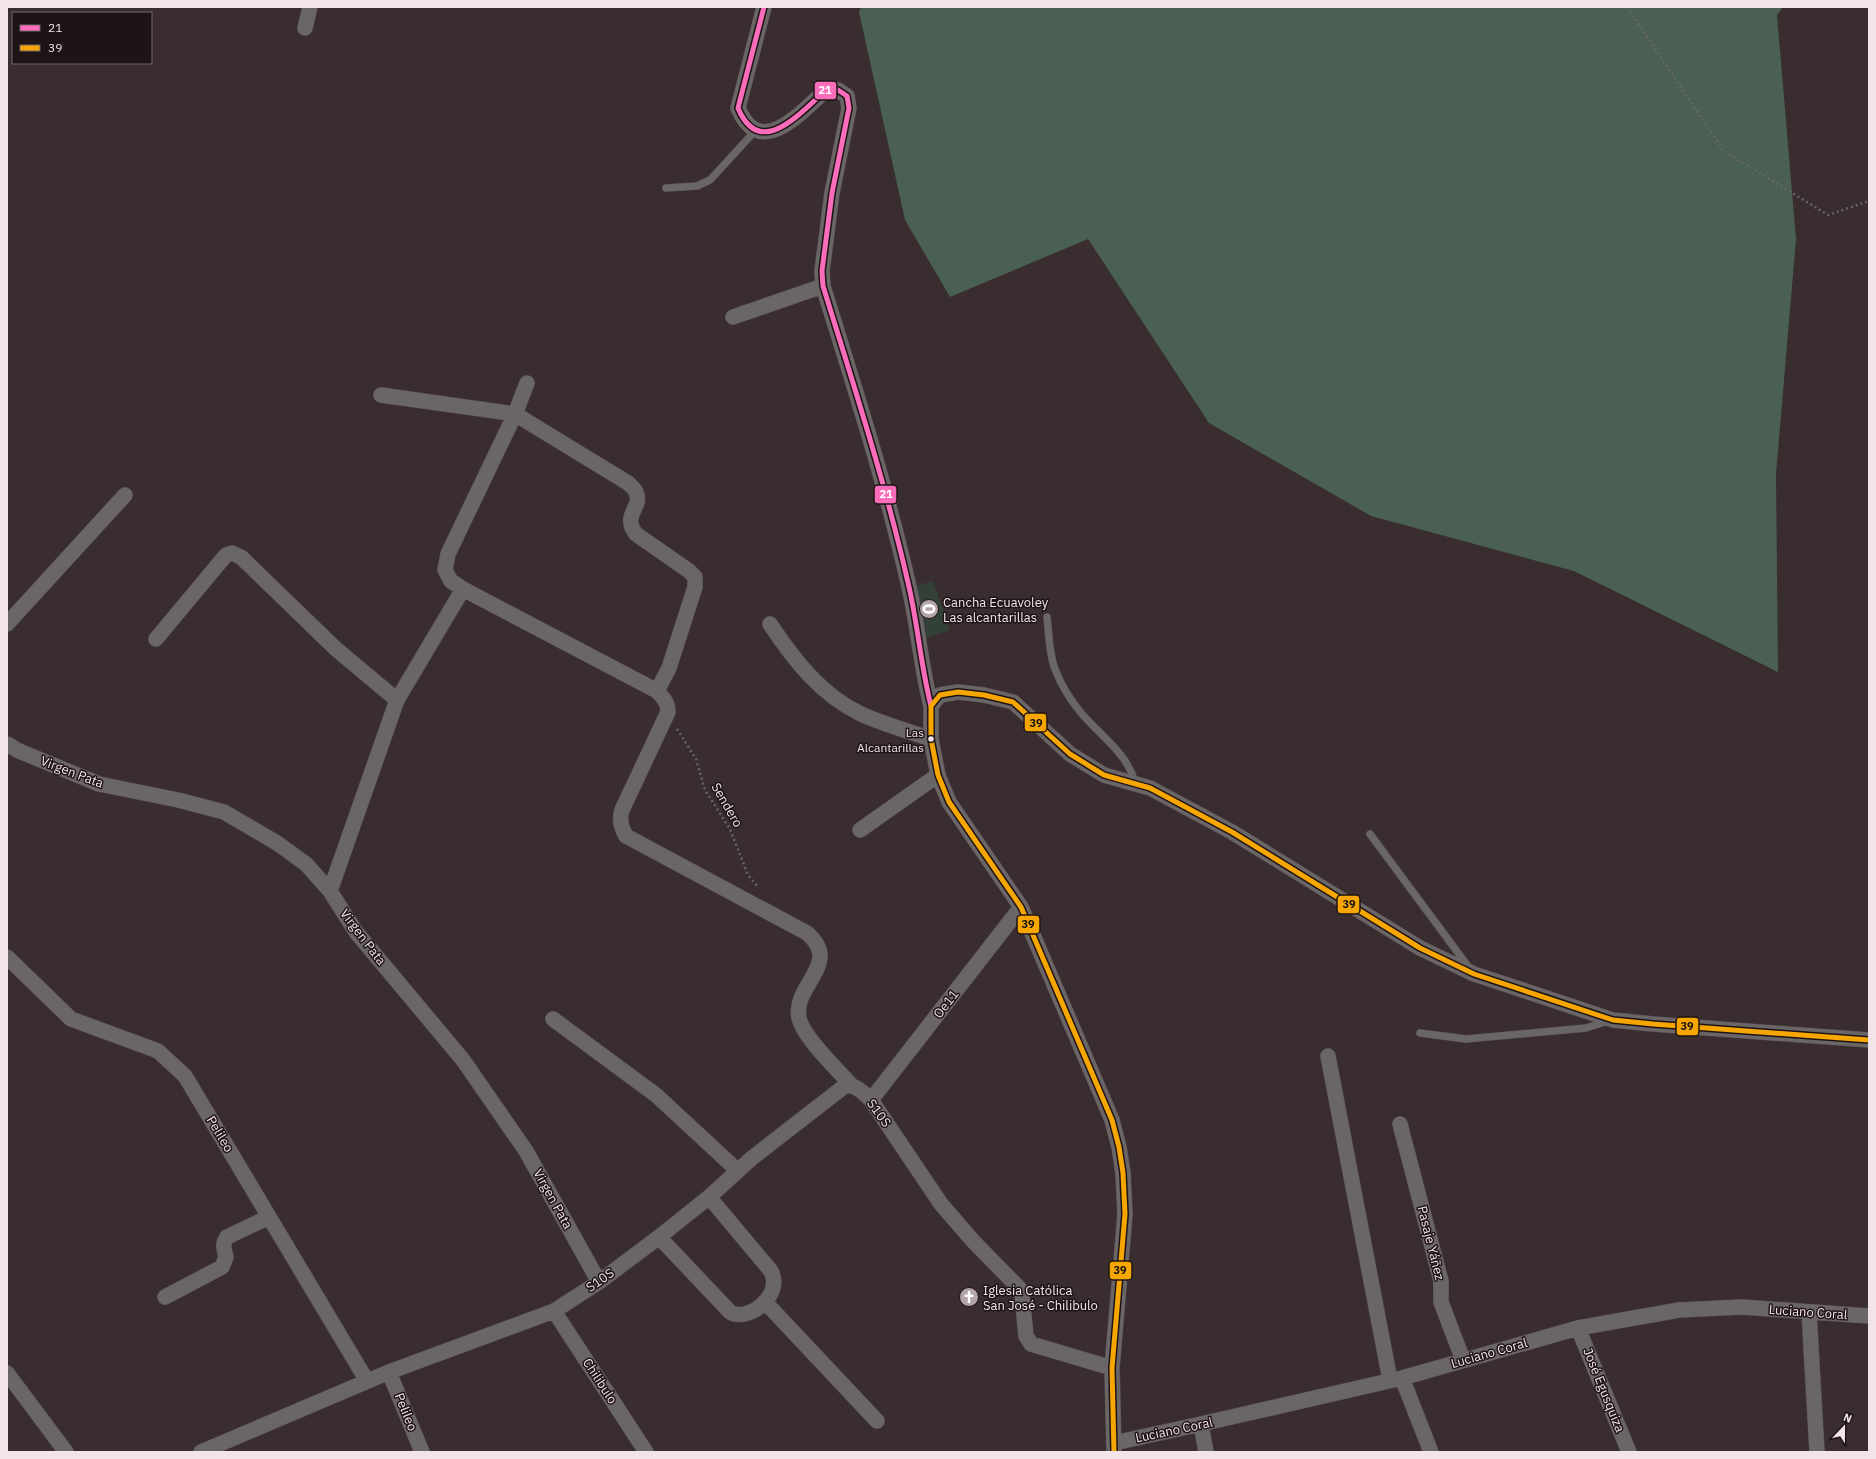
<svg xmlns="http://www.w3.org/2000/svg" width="1876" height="1459" viewBox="0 0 1876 1459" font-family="'IBM Plex Sans',sans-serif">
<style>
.green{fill:#334038}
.forest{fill:#496053}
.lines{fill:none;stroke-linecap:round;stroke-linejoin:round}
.lane-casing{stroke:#564b4e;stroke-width:8}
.street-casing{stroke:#564b4e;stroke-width:16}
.path{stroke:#6a6466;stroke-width:2.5;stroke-dasharray:2 3;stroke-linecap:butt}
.lane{stroke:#6a6566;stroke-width:7}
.street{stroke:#6a6566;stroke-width:15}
.bus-1-casing{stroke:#1e1416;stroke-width:8}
.bus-2-casing{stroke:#1e1416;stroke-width:8}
.bus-1{stroke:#fb6dba;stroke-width:5}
.bus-2{stroke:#f7a600;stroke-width:5}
.bus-dot{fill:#f3e4e7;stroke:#1e1416;stroke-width:1.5}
.labels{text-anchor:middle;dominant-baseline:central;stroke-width:3;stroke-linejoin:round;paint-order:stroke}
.bus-label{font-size:12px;fill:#f3e4e7;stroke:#1e1416;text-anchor:end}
.poi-label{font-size:13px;fill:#f3e4e7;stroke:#1e1416;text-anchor:start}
.street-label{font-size:13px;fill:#f3e4e7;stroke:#1e1416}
.line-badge{stroke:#1e1416;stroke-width:1.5}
.badge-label{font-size:11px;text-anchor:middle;font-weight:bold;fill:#fff}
.pale-badge-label{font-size:11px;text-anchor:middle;font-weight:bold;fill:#111}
</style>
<rect width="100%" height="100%" fill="#392d30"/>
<path class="green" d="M933,581l17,49 -27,9 -14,-51z"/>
<path class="forest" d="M861,7h922l-6,8 19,224 -20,235 2,198 -204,-101 -203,-55 -162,-93 -121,-184 -138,58 -45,-77 -46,-208z"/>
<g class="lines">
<defs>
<path id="lane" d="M666,188l31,-2 13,-6 45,-49
M1047,617c2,17 2,37 8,52 6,16 16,32 27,45 19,22 46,40 53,69
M1370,834l100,135
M1420,1033l46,6 120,-11 22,-7"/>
<path id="street" d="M764,7l-26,101c22,53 63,4 88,-18h12l9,6 2,12 -17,85 -10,78 1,15c31,100 63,199 86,301 9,39 12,80 22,119
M305,28l5,-21
M733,317l90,-31
M527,383l-12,31 -67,140 -3,16 6,11 12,8 194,102c6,7 11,11 11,21l-46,98c-3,10 -1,17 4,26l181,97c36,31 -15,52 -8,85 4,19 38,51 52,67
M381,395l134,19 113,69c2,2 7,6 8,9 7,17 -15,22 0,42l53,37 6,6v10l-26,81 -12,23
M7,624l118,-129
M770,624c24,36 51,71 91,90 22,10 47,17 70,25
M156,639l70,-84 6,-2 9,4 95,92 61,51
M7,744l12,7 80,33 79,16 46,12 53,31 29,21 24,27 26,41 107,128 63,91 73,131
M860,830l78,-55
M330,891l67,-191 66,-111
M7,957l64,62 87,32 27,25 182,305
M553,1019l103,76 81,75
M1328,1056l62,324
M871,1100l150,-193
M1400,1124l41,157v21l22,58
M659,1237l71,75c17,11 54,-16 41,-41l-62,-74
M165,1297l57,-30 4,-10c-2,-8 -4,-13 1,-20l42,-20
M765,1302l112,119
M554,1311l92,141
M1809,1312l8,140
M1578,1328l51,124
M389,1372l33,80
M7,1373l59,79
M1402,1378l29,74
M1201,1424l5,28
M1114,1443l87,-19 201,-46 176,-50 101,-18 63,-3 127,9
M201,1452l188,-80 165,-61 45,-29 60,-45 50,-40 43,-39 94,-73c10,0 18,8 25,15l70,104 32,37 46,47 3,7 4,41 5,8 81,24
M1114,1452l-2,-84 13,-154 -2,-41 -4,-26 -7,-27 -91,-213 -72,-105 -11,-27 -7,-36v-33l9,-11 18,-3 26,3 29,7 57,52 34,21 46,13 82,44 188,116 54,26 139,46 40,4 216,16"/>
</defs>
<use href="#lane" class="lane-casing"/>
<use href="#street" class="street-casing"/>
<path class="path" d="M1627,7l97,144 104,64 41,-14
M677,729l19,30 9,31 25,39 18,46 10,12"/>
<use href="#lane" class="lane"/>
<use href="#street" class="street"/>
<defs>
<path id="bus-1" d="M764,7l-26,101c22,53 63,4 88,-18h12l9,6 2,12 -17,85 -10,78 1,15c31,100 63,199 86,301 9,39 12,80 22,119"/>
<path id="bus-2" d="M1114,1452l-2,-84 13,-154 -2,-41 -4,-26 -7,-27 -91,-213 -72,-105 -11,-27 -7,-36v-33l9,-11 18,-3 26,3 29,7 57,52 34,21 46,13 82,44 188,116 54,26 139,46 40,4 216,16"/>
</defs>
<use href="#bus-1" class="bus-1-casing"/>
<use href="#bus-2" class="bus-2-casing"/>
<use href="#bus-1" class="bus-1"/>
<use href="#bus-2" class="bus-2"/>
</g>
<defs>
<symbol id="stadium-disc" viewBox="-11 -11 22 22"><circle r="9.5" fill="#b2a4a7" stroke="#1e1416"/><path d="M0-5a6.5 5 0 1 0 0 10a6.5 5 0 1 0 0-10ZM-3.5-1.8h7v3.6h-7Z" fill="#fff"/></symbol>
<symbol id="church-disc" viewBox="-11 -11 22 22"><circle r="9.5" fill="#b2a4a7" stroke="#1e1416"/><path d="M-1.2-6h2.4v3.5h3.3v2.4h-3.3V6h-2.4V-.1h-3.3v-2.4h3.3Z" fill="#fff"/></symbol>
</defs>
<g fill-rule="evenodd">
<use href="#stadium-disc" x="918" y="598" width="22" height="22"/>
<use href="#church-disc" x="958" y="1286" width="22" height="22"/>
</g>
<circle class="bus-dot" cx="931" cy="739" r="3.5"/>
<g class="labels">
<g class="bus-label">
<text x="924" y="732">Las<tspan x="924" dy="15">Alcantarillas</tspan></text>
</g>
<g class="poi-label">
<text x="943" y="602">Cancha Ecuavoley<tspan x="943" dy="15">Las alcantarillas</tspan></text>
<text x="983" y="1290">Iglesia Católica<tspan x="983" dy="15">San José - Chilibulo</tspan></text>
</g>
<g class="street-label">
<text transform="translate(72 772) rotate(21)">Virgen Pata</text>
<text transform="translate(727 805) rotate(60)">Sendero</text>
<text transform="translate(363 937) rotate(53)">Virgen Pata</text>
<text transform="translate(946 1004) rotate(-52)">Oe11</text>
<text transform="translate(879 1113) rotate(54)">S10S</text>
<text transform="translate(220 1134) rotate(59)">Pelileo</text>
<text transform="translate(553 1199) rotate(61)">Virgen Pata</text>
<text transform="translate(1431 1243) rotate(76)">Pasaje Yáñez</text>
<text transform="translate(600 1280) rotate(-35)">S10S</text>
<text transform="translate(1808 1312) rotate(4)">Luciano Coral</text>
<text transform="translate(1489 1353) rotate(-16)">Luciano Coral</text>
<text transform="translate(600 1381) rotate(57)">Chilibulo</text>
<text transform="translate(1604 1390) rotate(68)">José Egusquiza</text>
<text transform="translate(406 1412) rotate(68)">Pelileo</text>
<text transform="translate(1174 1430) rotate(-12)">Luciano Coral</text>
</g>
</g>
<g class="line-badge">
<rect x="814" y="81" width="23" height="19" rx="4" fill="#fb6dba"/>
<rect x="874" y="485" width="23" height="19" rx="4" fill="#fb6dba"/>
<rect x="1024" y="713" width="23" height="19" rx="4" fill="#f7a600"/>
<rect x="1337" y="895" width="23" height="19" rx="4" fill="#f7a600"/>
<rect x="1017" y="915" width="23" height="19" rx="4" fill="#f7a600"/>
<rect x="1676" y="1017" width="23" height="19" rx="4" fill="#f7a600"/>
<rect x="1109" y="1261" width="23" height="19" rx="4" fill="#f7a600"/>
</g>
<g class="badge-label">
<text x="825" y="94">21</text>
<text x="886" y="498">21</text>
</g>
<g class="pale-badge-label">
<text x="1036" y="727">39</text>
<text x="1349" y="908">39</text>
<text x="1028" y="928">39</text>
<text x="1687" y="1030">39</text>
<text x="1120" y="1274">39</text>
</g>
<rect width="1876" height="1459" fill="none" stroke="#f3e4e7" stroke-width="16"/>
<rect x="12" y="12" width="140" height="52" fill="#1e1416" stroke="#73676a"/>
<rect x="20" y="25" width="20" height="6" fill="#fb6dba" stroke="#73676a"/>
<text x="48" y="32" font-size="12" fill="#f3e4e7">21</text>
<rect x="20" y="45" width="20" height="6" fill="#f7a600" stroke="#73676a"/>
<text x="48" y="52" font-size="12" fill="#f3e4e7">39</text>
<g transform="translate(1844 1427) rotate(22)" stroke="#1e1416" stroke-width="3" paint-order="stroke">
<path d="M0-3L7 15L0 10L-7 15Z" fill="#f3e4e7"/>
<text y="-6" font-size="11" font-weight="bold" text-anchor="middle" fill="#f3e4e7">N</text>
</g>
</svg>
